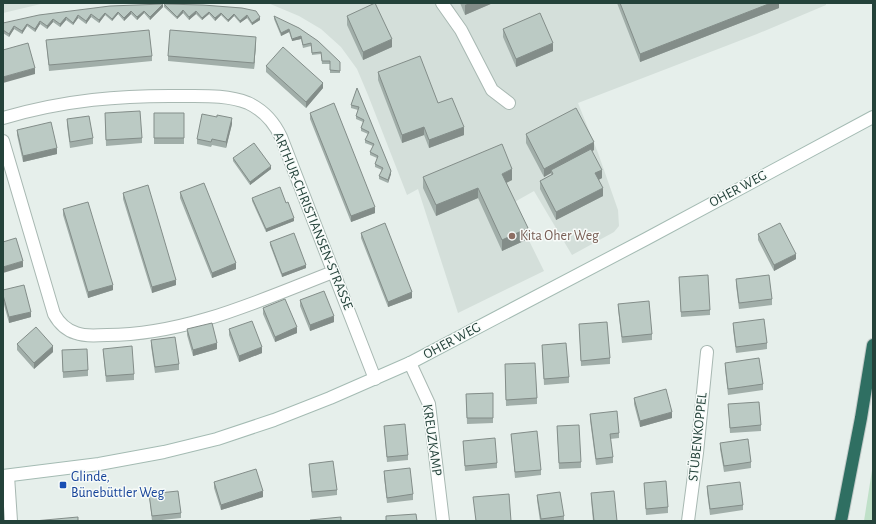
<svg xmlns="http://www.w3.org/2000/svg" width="876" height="524" viewBox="0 0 876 524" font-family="'Alegreya Sans',sans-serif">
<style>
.built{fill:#d4dfda}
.green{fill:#bfe0c8}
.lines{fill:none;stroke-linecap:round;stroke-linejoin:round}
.street-casing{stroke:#a8b8b2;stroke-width:14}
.secondary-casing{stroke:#a4bbb3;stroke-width:14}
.highway-casing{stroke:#c2cac8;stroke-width:14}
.street{stroke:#fff;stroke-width:12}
.secondary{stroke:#fff;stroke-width:12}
.highway{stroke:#2f6f62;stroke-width:12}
.wall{fill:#a1aea9}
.shaded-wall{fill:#838d89}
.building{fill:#bbcac4;stroke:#838d89}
.education-dot{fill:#8d6e63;stroke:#f7fbf9;stroke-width:1.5}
.transit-dot{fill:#1a4fb4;stroke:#f7fbf9;stroke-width:1.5}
.labels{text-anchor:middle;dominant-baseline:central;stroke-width:3;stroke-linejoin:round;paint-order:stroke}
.street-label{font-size:14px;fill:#24423a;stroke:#f7fbf9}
.education-label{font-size:14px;fill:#785e54;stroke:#f7fbf9;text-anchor:start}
.transit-label{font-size:14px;fill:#164399;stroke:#f7fbf9;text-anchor:start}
</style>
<rect width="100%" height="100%" fill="#e6efeb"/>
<path class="built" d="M3,3h42l-42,10z
M268,3h558v2l-69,29 -179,69 20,50 20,57 1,16 -5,6 -42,23 -38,-64 -23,13 33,67 -86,42 -40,-124 -11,6 -39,-100 -11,-26 -16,-22 -20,-18 -22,-13z"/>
<path class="green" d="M873,464v57h-9z"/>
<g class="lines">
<defs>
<path id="street" d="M442,3l19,27 31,60 17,13
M3,118c61,-18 118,-23 181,-22 21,0 44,-1 64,7 15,7 26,19 33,34l94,242
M3,141l51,173c5,9 12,16 22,19 10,4 21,2 31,2 79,0 154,-35 226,-63
M410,363l19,41 14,117
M8,476l3,45
M688,521l9,-68 10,-101"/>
<path id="secondary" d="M3,476l96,-12 65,-12 53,-13 57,-19 56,-22 80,-35 236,-124 227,-122"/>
<path id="highway" d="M841,521l20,-103 12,-73"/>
</defs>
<use href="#street" class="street-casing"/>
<use href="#secondary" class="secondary-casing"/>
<use href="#highway" class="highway-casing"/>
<use href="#street" class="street"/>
<use href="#secondary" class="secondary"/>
<use href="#highway" class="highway"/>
</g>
<path class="wall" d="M460,3h33l-28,12z
M617,3h162v5l-139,54z
M164,4l78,4 18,12 -8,5 -5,-7 -7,5 -6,-7 -6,6 -7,-7 -6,6 -6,-7 -7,6 -6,-6 -7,6 -6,-7 -6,6 -13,-12z
M163,7l-13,13 -6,-7 -7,7 -6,-6 -7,7 -6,-7 -6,7 -7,-6 -6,8 -8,-6 -5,7 -8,-6 -5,7 -7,-5 -6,7 -7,-5 -6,7 -7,-5 -5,8 -8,-6 -5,8 -8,-5 -5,8 -6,-4v-10z
M274,16l66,46v11h-10v-9h-8l-1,-10 -9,1 -1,-9 -8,2 -2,-9 -9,2 -3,-9 -8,4 -7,-17z
M347,16l45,31 -29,13 -16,-35z
M503,29l50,22 -37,16 -13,-30z
M46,40l106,16v5l-103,10z
M256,43l-2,26 -86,-8v-5z
M266,66l57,22 -17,20 -40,-36z
M378,72l60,31 26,32 -35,13 -5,-13 -22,8 -24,-63z
M357,88l34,86 -3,9 -9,-4v-3l3,-6 -7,-3v-3l2,-6 -7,-3v-3l3,-6 -8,-3v-3l3,-6 -7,-3v-3l2,-6 -7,-3v-3l2,-6 -7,-2v-3z
M105,113l37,25v5l-36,3z
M154,113h30v31h-30z
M310,113l65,100 -24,9 -41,-103z
M67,119l26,19v6l-23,4 -3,-23z
M232,124l-6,24 -14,-3 -1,2 -14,-3v-5z
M17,130l40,24 -34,8 -6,-27z
M526,134l68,16 -2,1 10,27 -4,2 5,16 -47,24 -16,-31v-8l11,-6v-2l-7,4 -18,-34z
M233,158l38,11 -21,16 -17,-24z
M423,177l89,3 -6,3 22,56 -26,12 -24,-53 -42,18 -13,-28z
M180,192l56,77 -24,9 -32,-80z
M123,193l53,92 -24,8 -29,-94z
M252,198l42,23 -28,11 -14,-31z
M63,209l50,81 -25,8 -25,-83z
M361,233l51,65 -24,9 -27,-69z
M758,234l38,25 -22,12 -16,-31z
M270,242l36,26 -24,9 -12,-32z
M679,277l31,33v5l-29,2z
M736,279l36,20v6l-33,4 -3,-24z
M3,290l28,27 -22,6 -6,-22z
M300,300l34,22 -24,9 -10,-25z
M618,304l34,30v6l-30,3 -4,-34z
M263,308l34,25 -22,9 -12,-28z
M733,323l34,20v6l-31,4 -3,-24z
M579,324l31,34v6l-29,2z
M187,329l30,20 -24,7 -6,-21z
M229,329l33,24 -23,9 -10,-27z
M151,340l28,24v6l-24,3 -4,-27z
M17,344l36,8 -19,17 -17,-19z
M542,345l27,32v6l-25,2z
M103,349l31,25v6l-28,2z
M62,350l26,20v6l-25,2z
M725,363l38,21v6l-35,5 -3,-26z
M505,364l32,34v6l-31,2z
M493,393v30l-26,1 -1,-30z
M634,398l38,20 -32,9 -6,-23z
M728,404l33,21v6l-31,2z
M590,414l29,19v5l-9,1 3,18v6l-17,2 -6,-45z
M384,426l24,29v5l-21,2z
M557,426l24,36v6l-22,1z
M511,434l30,36v5l-26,3z
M463,441l34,22v5l-32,3z
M720,443l31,19v6l-27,4 -4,-23z
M309,464l28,26v5l-25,3 -3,-28z
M384,471l29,23v6l-26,3 -3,-26z
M214,482l49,15 -42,13 -7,-22z
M644,483l24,24v6l-22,2z
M707,486l36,19v5l-33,5 -3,-23z
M591,493l26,28h-24l-2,-22z
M149,494l32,19v5l-29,3z
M537,495l27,21v5h-24l-3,-21z"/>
<path class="shaded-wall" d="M469,3h24l-28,12v-10z
M771,3h8v5l-139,54v-8z
M163,4v3l-13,13v-3z
M183,10v3l-6,6v-2z
M131,11v3l-7,7v-3z
M144,11v2l-7,7v-3z
M196,11v3l-7,6v-3z
M118,12v2l-6,7v-2z
M209,12v2l-7,6v-2z
M105,13v2l-6,8v-3z
M221,13v2l-6,6v-3z
M91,14v3l-5,7v-3z
M234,14v2l-6,6v-2z
M78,15v3l-5,7v-2z
M247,15v3l-7,5v-2z
M66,17v3l-6,7v-3z
M260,17v3l-8,5v-2z
M53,19v3l-6,7v-3z
M40,21v3l-5,8v-3z
M27,24v2l-5,8v-3z
M14,26v3l-5,8v-3z
M289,29v3l-8,4v-3z
M301,36v3l-9,2v-2z
M256,37v6l-2,26v-6z
M392,39v8l-29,13v-8z
M553,43v8l-37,16v-8z
M35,68v6l-32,9v-6z
M323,83v5l-17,20v-6z
M232,118v6l-6,24v-6z
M424,127v8l-22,8v-8z
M464,127v8l-35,13v-8z
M594,142v8l-41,22 -2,-2v3l-7,4v-8z
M57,148v6l-34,8v-6z
M271,166v3l-21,16v-3z
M512,169v11l-10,5v-11z
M602,170v8l-7,4v-9z
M391,171v3l-3,9v-3z
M478,188v10l-42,18v-11z
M603,188v8l-47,24v-8z
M375,207v6l-24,9v-6z
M294,218v3l-28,11v-3z
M528,228v11l-26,12v-11z
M796,254v5l-22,12v-6z
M23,261v6l-20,6v-6z
M236,263v6l-24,9v-5z
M306,265v3l-24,9v-3z
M176,280v5l-24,8v-6z
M113,285v5l-25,8v-6z
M412,292v6l-24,9v-5z
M31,312v5l-22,6v-6z
M334,316v6l-24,9v-6z
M297,327v6l-22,9v-5z
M217,343v6l-24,7v-6z
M53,346v6l-19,17v-6z
M262,347v6l-23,9v-6z
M672,412v6l-32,9v-6z
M263,491v6l-42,13v-5z"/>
<path class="building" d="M375,3l17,36 -29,13 -16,-36z
M620,3h151l-131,51z
M163,4l-13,13 -6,-6 -7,6 -6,-6 -7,7 -6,-6 -6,7 -7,-6 -6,7 -8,-6 -5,7 -8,-6 -5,8 -7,-6 -6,7 -7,-5 -6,7 -7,-5 -5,8 -8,-5 -5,7 -8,-5 -5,8 -6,-4v-7l36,-8 71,-9z
M164,4l39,1 39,3 14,3 4,6 -8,6 -5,-8 -7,6 -6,-7 -6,6 -7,-7 -6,5 -6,-6 -7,6 -6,-7 -7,6 -6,-7 -6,7z
M540,13l13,30 -37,16 -13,-30z
M274,16l25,12 19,13 22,21v9l-10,-1v-9h-8l-1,-9 -9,1 -1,-10 -8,2 -2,-9 -9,3 -3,-10 -8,4z
M149,30l3,26 -103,9 -3,-25z
M170,30l86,7 -2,26 -86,-7z
M28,43l7,25 -32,9v-27z
M283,47l40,36 -17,19 -40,-36z
M420,56l18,47 14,-5 12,29 -35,13 -5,-13 -22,8 -24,-63z
M357,88l34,83 -3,9 -9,-4 4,-8 -8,-4 3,-8 -8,-4 4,-8 -9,-4 4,-8 -8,-4 3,-8 -8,-4 3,-9 -8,-2z
M334,103l41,104 -24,9 -41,-103z
M576,108l18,34 -50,27 -18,-35z
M140,111l2,27 -36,2 -1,-27z
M154,113h30v25h-30z
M202,114l15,3v-2l15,3 -6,24 -14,-3 -1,3 -14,-3z
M89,116l4,22 -23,4 -3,-23z
M51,122l6,26 -34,8 -6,-26z
M254,143l17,23 -21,16 -17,-24z
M502,144l10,25 -10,5 26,54 -26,12 -24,-52 -42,17 -13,-28z
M591,149l11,21 -7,3 8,15 -47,24 -16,-31 13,-7 -2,-4z
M204,183l32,80 -24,10 -32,-81z
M148,185l28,95 -24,7 -29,-94z
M280,187l6,16 2,-1 6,16 -28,11 -14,-31z
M88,202l25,83 -25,7 -25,-83z
M385,223l27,69 -24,10 -27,-69z
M780,223l16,31 -22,11 -16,-31z
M294,233l12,32 -24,9 -12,-32z
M16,238l7,23 -20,6v-25z
M708,275l2,35 -29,2 -2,-35z
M769,275l3,24 -33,4 -3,-24z
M24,285l7,27 -22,5 -6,-22v-5z
M324,291l10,25 -24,9 -10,-25z
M285,299l12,28 -22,10 -12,-29z
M649,301l3,33 -30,3 -4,-33z
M764,319l3,24 -31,4 -3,-24z
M252,321l10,26 -23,9 -10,-27z
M607,322l3,36 -29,3 -2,-37z
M212,323l5,20 -24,7 -6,-21z
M36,327l17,19 -19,17 -17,-19z
M175,337l4,27 -24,3 -4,-27z
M566,343l3,34 -25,2 -2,-34z
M132,346l2,28 -28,2 -3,-27z
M87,349l1,21 -25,2 -1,-22z
M759,358l4,26 -35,5 -3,-26z
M535,363l2,35 -31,2 -1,-36z
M666,389l6,23 -32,9 -6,-23z
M493,393v25h-26l-1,-24z
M759,402l2,23 -31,3 -2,-24z
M617,411l2,22 -9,1 3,23 -17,2 -6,-45z
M405,424l3,31 -21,2 -3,-31z
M579,425l2,37 -22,1 -2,-37z
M537,431l4,39 -26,2 -4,-38z
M495,438l2,25 -32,3 -2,-25z
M748,439l3,23 -27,4 -4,-23z
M333,461l4,29 -25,2 -3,-28z
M410,468l3,26 -26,4 -3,-27z
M256,469l7,22 -42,14 -7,-23z
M666,481l2,26 -22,2 -2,-26z
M740,482l3,23 -33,4 -3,-23z
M178,491l3,22 -29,3 -3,-22z
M614,491l3,30h-23l-3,-28z
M560,492l4,24 -23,3 -4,-24z
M509,494l2,27h-35l-3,-24z
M416,514l1,7h-31v-5z
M78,517v4h-44z
M341,517v4h-31v-1z"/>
<circle class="education-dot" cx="512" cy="236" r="4"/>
<rect class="transit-dot" x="59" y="481" width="8" height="8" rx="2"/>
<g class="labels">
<g class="street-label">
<text transform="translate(738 189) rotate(-28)">OHER WEG</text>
<text transform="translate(313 221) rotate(68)">ARTHUR-CHRISTIANSEN-STRASSE</text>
<text transform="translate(452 341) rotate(-28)">OHER WEG</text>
<text transform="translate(698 437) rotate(-84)">STÜBENKOPPEL</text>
<text transform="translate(432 440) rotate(82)">KREUZKAMP</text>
</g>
<g class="education-label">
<text x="520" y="236">Kita Oher Weg</text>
</g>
<g class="transit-label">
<text x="71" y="477">Glinde,<tspan x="71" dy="16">Bünebüttler Weg</tspan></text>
</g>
</g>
<rect width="876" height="524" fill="none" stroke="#24423a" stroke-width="8"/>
</svg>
